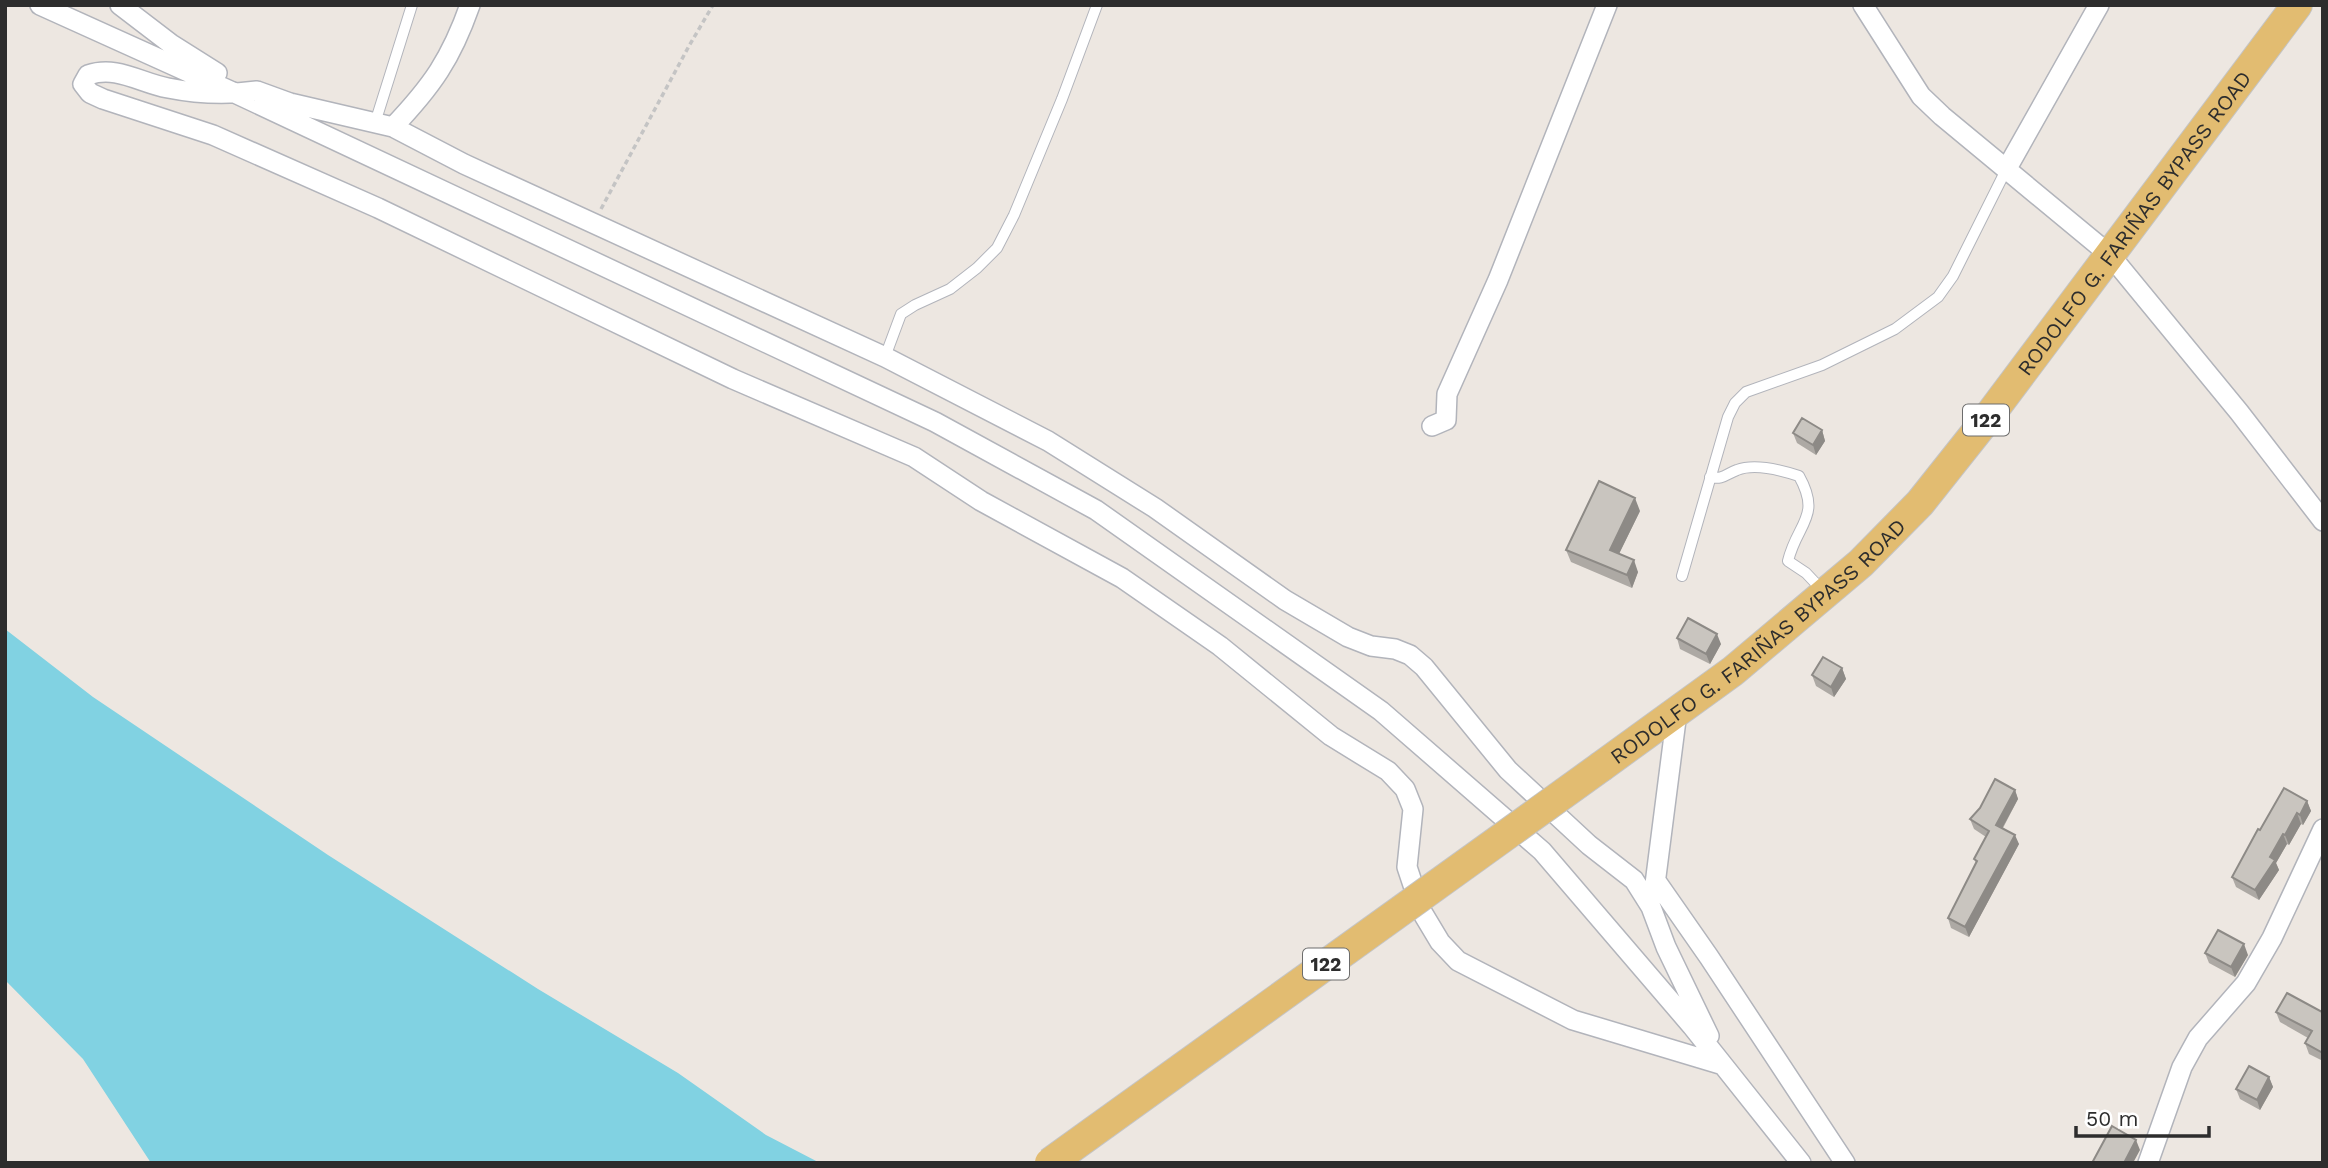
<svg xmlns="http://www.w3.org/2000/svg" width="2328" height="1168" viewBox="0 0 2328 1168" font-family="'Work Sans',sans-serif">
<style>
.water{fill:#81d2e2}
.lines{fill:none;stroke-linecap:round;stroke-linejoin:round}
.lane-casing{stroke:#b2b4bb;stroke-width:12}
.street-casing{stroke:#b2b4bb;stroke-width:22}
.primary-casing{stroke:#c4c4c4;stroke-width:32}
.path{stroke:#c4c4c4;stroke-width:3.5;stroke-dasharray:5 3.5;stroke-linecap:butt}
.lane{stroke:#fff;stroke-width:10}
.street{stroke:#fff;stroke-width:19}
.primary{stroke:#e2bc71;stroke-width:30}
.primary-bridge-casing{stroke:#c4c4c4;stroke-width:32;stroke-linecap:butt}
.primary-bridge{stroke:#e2bc71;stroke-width:30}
.wall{fill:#ada9a4}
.shaded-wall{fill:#8d8a86}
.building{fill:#c9c5bf;stroke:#8d8a86;stroke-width:2}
.labels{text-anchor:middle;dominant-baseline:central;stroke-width:6;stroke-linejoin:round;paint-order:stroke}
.shield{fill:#fff;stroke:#6c6c6c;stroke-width:2}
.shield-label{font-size:19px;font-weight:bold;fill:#2d2d2d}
.street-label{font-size:21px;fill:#2d2d2d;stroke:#fff}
</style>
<rect width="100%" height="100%" fill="#ede7e1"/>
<path class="water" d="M5,629l88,68 235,158 210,134 140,84 88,62 54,28h-669l-68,-104 -78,-79z"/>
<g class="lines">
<defs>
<path id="lane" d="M375,123l37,-118
M885,357l16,-43 14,-9 35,-16 27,-21 20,-20 17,-33 48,-116 35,-94
M1710,477c13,3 16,-3 27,-7 18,-7 44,0 62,6 23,41 -2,47 -11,85l18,12 17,18
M1682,576l46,-159 7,-14 11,-11 76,-27 73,-36 43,-32 15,-21 53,-106"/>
<path id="street" d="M40,5l197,89 698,328 161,88 285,201 161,140 150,175 109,137
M120,5l51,39 46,29
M1863,5l58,91 21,20 168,139 129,157 84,109
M257,91c-30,4 -59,3 -89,-3 -28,-5 -51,-23 -80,-13l-5,9 7,9 13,6 110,36 165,73 355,171 181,78 67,44 141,77 98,68 111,90 57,35 17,18 8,20 -6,58 15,45 18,30 18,19 115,59 150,45
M257,91l33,12 103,24 71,37 421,193 163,84 107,67 130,92 63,37 23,9 24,3 15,6 14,12 84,103 81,75 45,35 17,27 15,40 43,89
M393,127c39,-41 58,-68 77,-122
M2006,170l93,-165
M1432,426l14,-6 1,-26 51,-114 109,-275
M1656,881l53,76 136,206
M1654,892l23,-180
M2148,1163l34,-96 16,-29 48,-55 26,-45 51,-109"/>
<g id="primary">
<path id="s1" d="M1602,766l131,-95 128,-108 59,-60 66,-83 311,-415"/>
</g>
</defs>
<use href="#lane" class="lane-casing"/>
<use href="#street" class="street-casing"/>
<use href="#primary" class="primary-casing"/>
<path class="path" d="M601,209l88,-163 24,-41"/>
<use href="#lane" class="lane"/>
<use href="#street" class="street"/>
<use href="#primary" class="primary"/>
<defs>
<path id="primary-bridge" d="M1050,1163l552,-397"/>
</defs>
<use href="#primary-bridge" class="primary-bridge-casing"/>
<use href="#primary-bridge" class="primary-bridge"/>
</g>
<path class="wall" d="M1822,430l3,11 -9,14 -19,-12 -4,-10z
M1640,511l-21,43 19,18 -6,16 -61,-26 -5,-12z
M1677,638l44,6 -11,20 -30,-15z
M1842,668l4,11 -12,18 -18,-11 -4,-11z
M2015,790l3,9 -15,29 16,16 -50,93 -18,-9 -3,-10 28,-55 -2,-4 12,-22 -12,-8 -4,-10z
M2307,801l4,10 -8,14 -2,-1 -12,21 -2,-1 -11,19 3,7 -20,30 -23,-13 -4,-10 28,-47z
M2205,953l43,2 -13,22 -26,-14z
M2323,1011v50l-14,-7 -4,-11 3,-5 -28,-16 -4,-10z
M2269,1077l4,10 -13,23 -20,-11 -4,-10z"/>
<path class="shaded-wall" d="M1822,430l3,11 -9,14 -3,-10z
M1635,498l5,13 -25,51 -5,-12z
M1634,560l4,12 -6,16 -5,-13z
M1717,634l4,10 -11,20 -4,-10z
M1842,668l4,11 -12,18 -3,-10z
M2015,790l3,9 -19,35 -3,-9z
M2307,801l4,10 -8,14 -3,-10z
M2297,813l4,11 -12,21 -4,-10z
M2283,834l4,10 -11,19 3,7 -20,30 -4,-10 15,-33z
M2015,835l4,9 -50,93 -4,-10z
M2244,944l4,11 -13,22 -4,-10z
M2269,1077l4,10 -13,23 -3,-10z
M2136,1140l4,10 -7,13h-9z"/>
<path class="building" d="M1802,418l20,12 -9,15 -20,-12z
M1599,481l36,17 -25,52 24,10 -7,15 -61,-25z
M1688,618l29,16 -11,20 -29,-16z
M1823,657l19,11 -11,19 -19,-12z
M1995,779l20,11 -19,35 19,10 -50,92 -17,-9 29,-57 -3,-2 15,-28 -19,-12 10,-11z
M2284,788l23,13 -7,14 -3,-2 -12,22 -2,-1 -13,23 5,3 -20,30 -23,-13 26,-48 2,1z
M2218,930l26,14 -13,23 -26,-14z
M2287,993l35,19 1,-1v42l-18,-10 7,-12 -36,-19z
M2249,1066l20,11 -12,23 -21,-11z
M2112,1126l24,14 -12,23h-32z"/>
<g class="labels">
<g class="shield">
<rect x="1963" y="404.5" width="46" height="31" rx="5"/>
<rect x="1303" y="948.5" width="46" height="31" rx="5"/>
</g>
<g class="shield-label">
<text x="1986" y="420">122</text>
<text x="1326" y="964">122</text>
</g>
<g class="street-label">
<text stroke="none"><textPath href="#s1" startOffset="766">RODOLFO G. FARIÑAS BYPASS ROAD</textPath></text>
<text stroke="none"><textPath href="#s1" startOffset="200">RODOLFO G. FARIÑAS BYPASS ROAD</textPath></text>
</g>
</g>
<rect width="2328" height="1168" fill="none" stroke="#2d2d2d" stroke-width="14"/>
<path d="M2076 1126v10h133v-10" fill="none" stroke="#2d2d2d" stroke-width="3.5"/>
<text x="2086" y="1126" font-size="21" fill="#2d2d2d" stroke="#ffffff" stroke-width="5" paint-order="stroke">50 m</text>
</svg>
